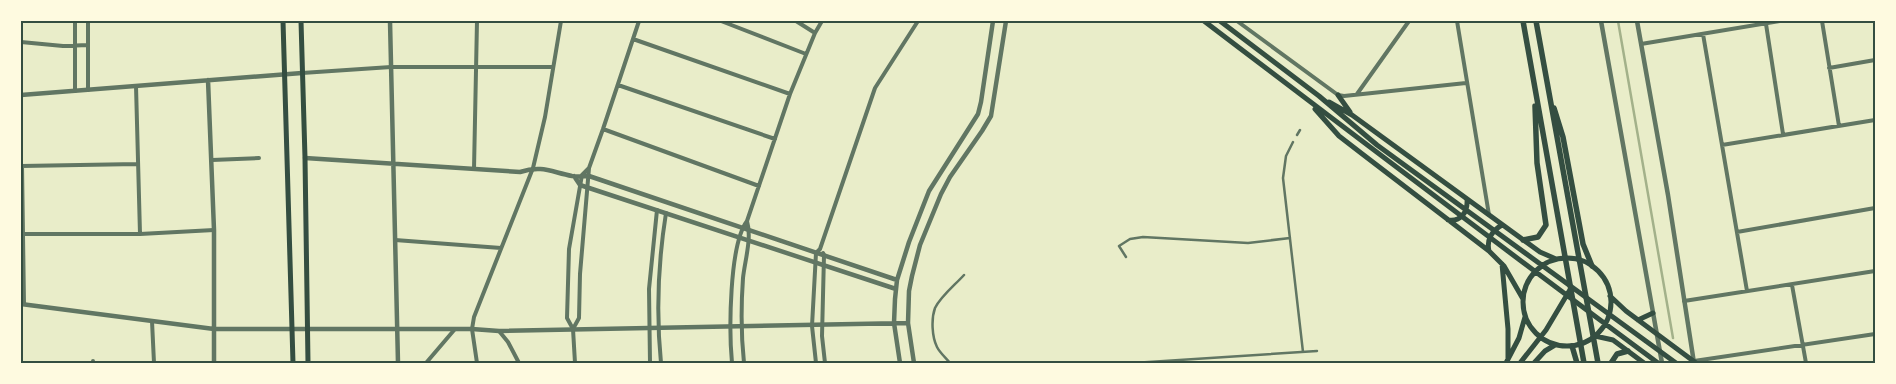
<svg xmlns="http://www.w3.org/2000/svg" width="1896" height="384" viewBox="0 0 1896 384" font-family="'IBM Plex Sans',sans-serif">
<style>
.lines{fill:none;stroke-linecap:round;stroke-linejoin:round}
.stream{stroke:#a3b18a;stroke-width:2.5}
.pedestrian{stroke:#617663;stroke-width:2.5}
.minor{stroke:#617663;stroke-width:4}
.tertiary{stroke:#617663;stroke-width:4.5}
.secondary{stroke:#344e41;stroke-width:5}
.primary{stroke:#344e41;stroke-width:5.5}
.neatline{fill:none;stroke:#344e41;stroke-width:2}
</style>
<rect width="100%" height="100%" fill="#e9edc9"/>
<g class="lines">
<path class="stream" d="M1618,21l55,317"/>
<path class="pedestrian" d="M1297,135l3,-5
M1293,142l-7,14 -3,22 20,174
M1126,257l-7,-11 11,-7 13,-2 105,6 42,-5
M950,363c-4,-5 -10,-10 -13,-16 -5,-10 -6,-28 -2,-39 6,-12 20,-23 29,-33
M1133,363l184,-12"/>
<path class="minor" d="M75,21v70
M88,21v69
M721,21l85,33
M796,21l19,12
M1237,21l101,74 6,1 122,-13
M1457,21l32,194
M1822,21l17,105
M1766,24l17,110
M1703,34l44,257
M633,39l157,55
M21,42l42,4 25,-1
M1641,44l139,-23
M1829,68l46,-8
M302,73l89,-6h162
M618,85l157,54
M136,86l4,148
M1357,94l52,-73
M603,129l156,57
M1722,145l153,-25
M212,160l47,-2
M21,166l117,-2
M22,166l2,138
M474,169l3,-148
M1737,232l138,-24
M24,234h116l74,-4
M395,240l106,8
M823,253l1,2 -2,81 3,27
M1792,285l14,78
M1684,301l191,-30
M152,321l2,42
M573,329l-6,-11 2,-69 13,-74 7,-7 14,-39 36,-108
M499,331l9,11 11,21
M93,361v2
M1694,361l181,-27
M426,363l29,-34
M477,363l-5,-34 2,-12 59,-149 12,-51 16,-96
M575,363l-2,-34 6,-11 1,-44 9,-106
M650,363l-1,-74 8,-79
M661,363c-5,-50 -3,-100 5,-150
M732,363c-3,-31 -3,-118 15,-142l43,-127 25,-61 7,-12
M744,363c-3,-28 -3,-57 -1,-85 2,-18 9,-40 4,-57
M816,363l-4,-37 4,-73 4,-4 55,-161 43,-67"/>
<path class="tertiary" d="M390,21l8,342
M1601,21l61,342
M1637,21l31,174 26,168
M208,80l6,150v133
M21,95l281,-22
M305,158l215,14c22,-7 31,0 52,4 6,1 11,0 17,0l308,104
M574,176l6,9 316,104
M21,304l193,25h258l27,2 409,-8
M900,363l-6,-40 1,-24 2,-19 12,-38 20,-51 49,-77 3,-12 12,-81
M914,363l-6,-40 1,-32 3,-15 8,-31 21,-51 9,-17 32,-46 9,-15 15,-95"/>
<path class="secondary" d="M283,21l10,342
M301,21l4,137 3,205
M1204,21c151,115 301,229 454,342
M1220,21l99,75 58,49 299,218
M1338,95l12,17
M1329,102l23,13 188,137 16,7
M1315,109l24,27 22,17 128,98 15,15 19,33
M1448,220c13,2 20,-8 19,-21
M1489,251c-3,-12 4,-21 13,-26
M1523 302a44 44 0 1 1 88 0a44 44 0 1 1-88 0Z
M1502,264l6,65v30
M1610,296l16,15 70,52
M1638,320l15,-7
M1595,336l18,4 31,23
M1506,363l13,-25 6,-21
M1520,363l26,-33 25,-42
M1534,363l11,-12 10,-6"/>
<path class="primary" d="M1523,21l61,342
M1536,21l62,342
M1554,108l9,29 20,107 9,22
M1523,240l15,-3 8,-12 -9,-62 -2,-57
M1572,346l5,17
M1611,363l6,-9 11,-3"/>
</g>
<rect width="1896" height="384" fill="none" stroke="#fefae0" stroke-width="45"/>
<rect x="22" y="22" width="1852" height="340" class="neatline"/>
</svg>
